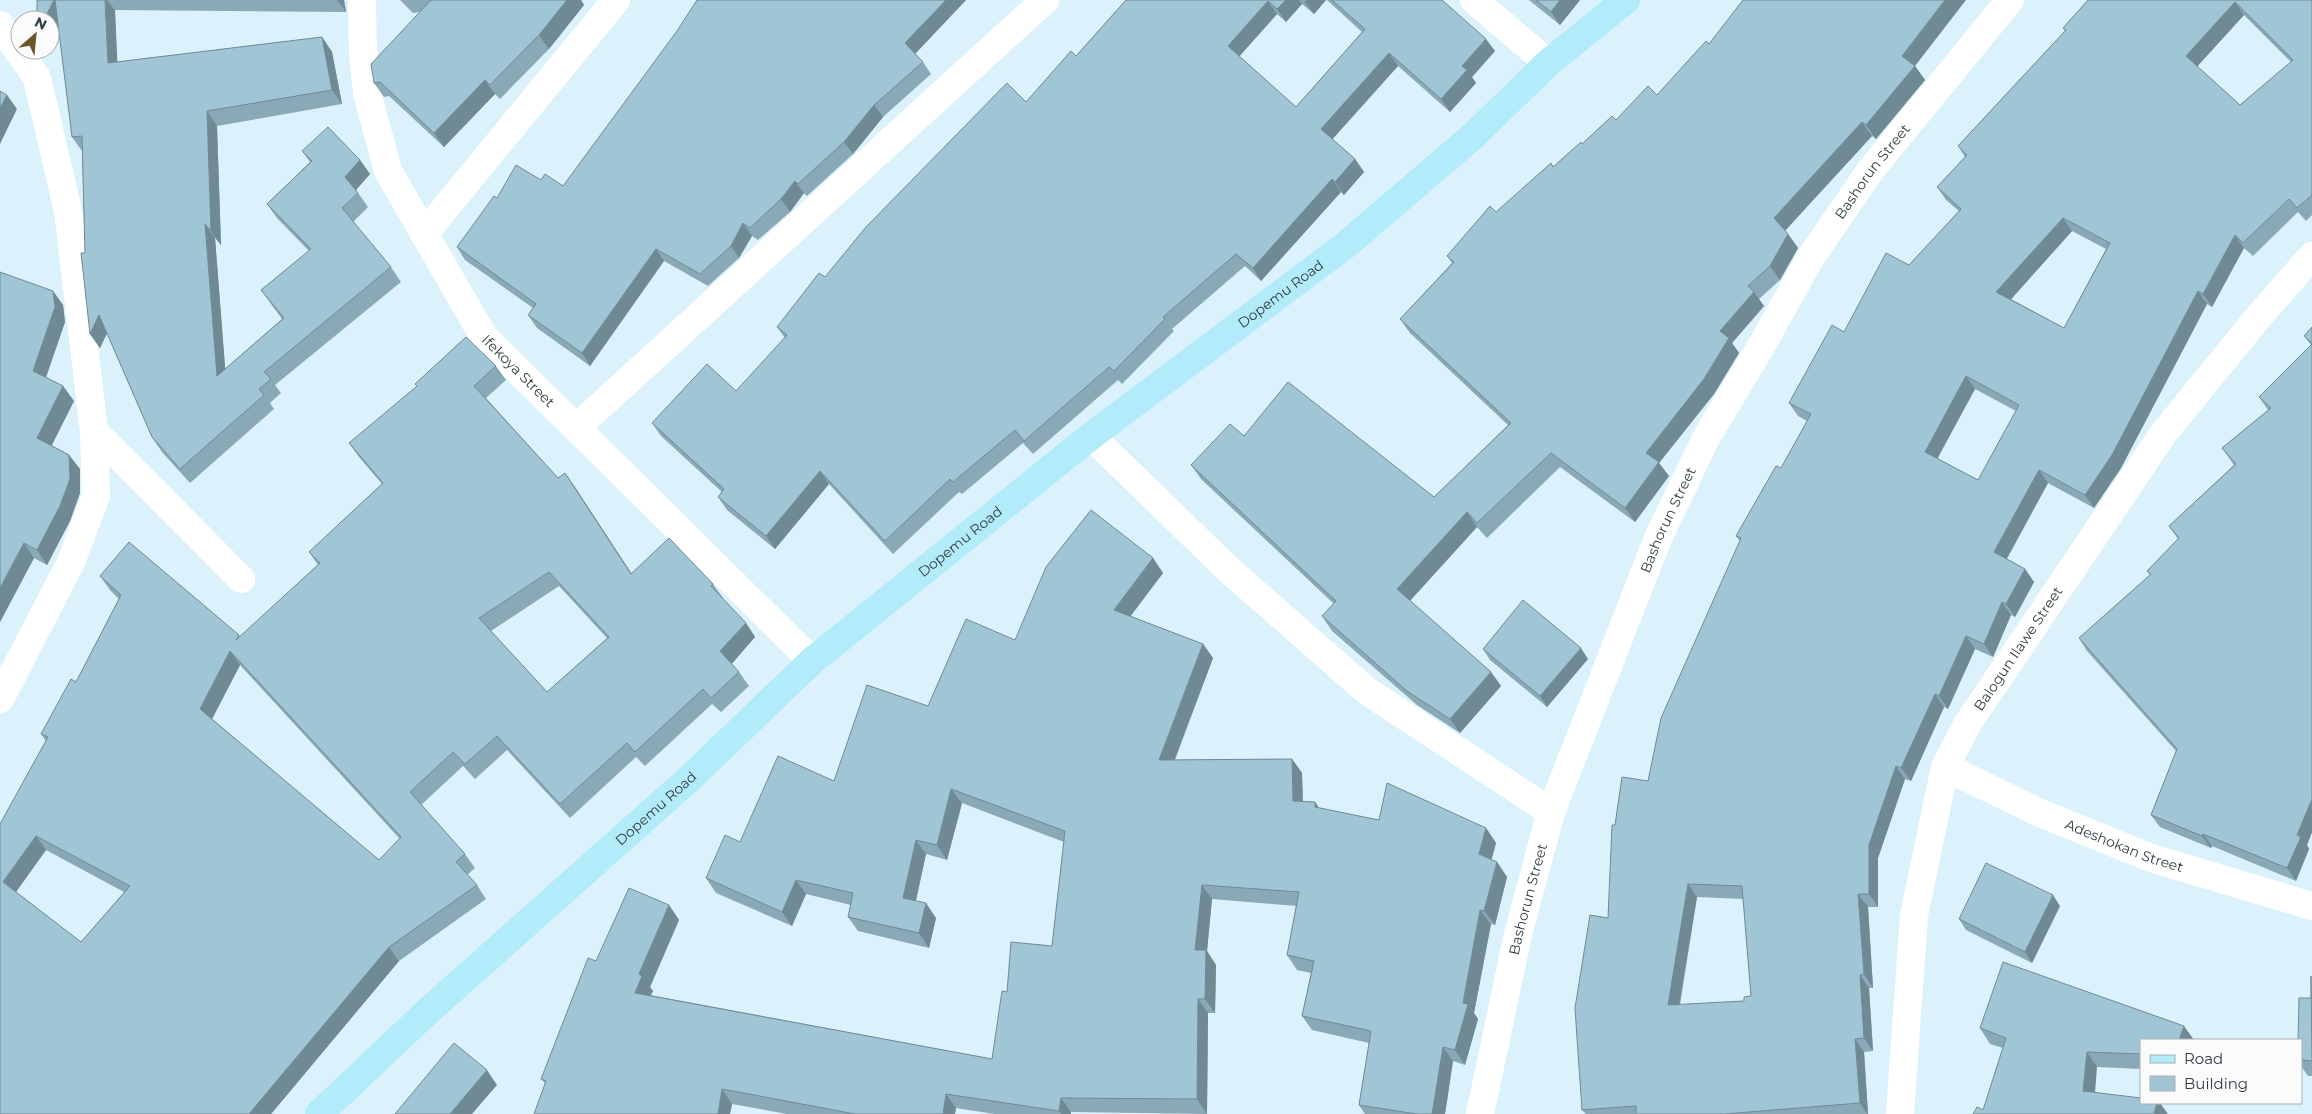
<svg xmlns="http://www.w3.org/2000/svg" width="2312" height="1114" viewBox="0 0 2312 1114" font-family="Montserrat,sans-serif">
<style>
.lines{fill:none;stroke-linecap:round;stroke-linejoin:round}
.street{stroke:#fff;stroke-width:28}
.secondary{stroke:#b2ebfa;stroke-width:28}
.wall{fill:#8aa9b7;fill-rule:evenodd}
.shaded-wall{fill:#708a95}
.building{fill:#a0c5d5;stroke:#708a95;fill-rule:evenodd}
.labels{text-anchor:middle;dominant-baseline:central;stroke-width:4;stroke-linejoin:round;paint-order:stroke}
.street-label{font-size:14px;fill:#2f3e44;stroke:#fbfbfb}
</style>
<rect width="100%" height="100%" fill="#dbf2fc"/>
<g class="lines">
<g class="street">
<path id="s1" d="M362,0l1,53 4,40 21,78 96,166 328,324"/>
<path d="M1474,0l74,63"/>
<path d="M0,25l37,53 31,133 26,220 2,65 -25,66 -71,137"/>
<path d="M424,234l192,-234"/>
<path d="M576,428l469,-428"/>
<path d="M94,431l147,148"/>
<path d="M1091,436l138,134 138,121 184,121"/>
<path id="s2" d="M1945,767l95,46 111,45 161,48"/>
<path id="s3" d="M1480,1114l38,-180 33,-122 107,-274 48,-100 57,-95 48,-86 59,-86 140,-171"/>
<path id="s4" d="M1900,1114l14,-199 31,-148 23,-44 195,-289 97,-119 52,-59"/>
</g>
<path class="secondary" id="s5" d="M319,1114l108,-102 262,-233 123,-118 279,-225 256,-192 126,-108 75,-73 78,-63"/>
</g>
<path class="wall" d="M37,0h307l2,12 -231,-2 2,52 205,-25 10,15 10,52 -125,22 4,119 -6,-7 10,131 57,-50 -11,-15 -10,-14 48,-39 -32,-33 -10,-14 43,-42 -8,-11 58,9 10,14 -14,16 12,17 -15,15 38,45 10,15 -126,103 6,8 -11,10 4,6 -84,74 -28,-31 -10,-15 -45,-104 -7,15 -10,-14 -5,-81 -3,-102 -10,-14 -13,-112 -9,17z
M400,0h181l3,5 -35,44 -49,50 -5,-5 -51,53 -55,-51 -5,1 -10,-14 46,-71 -7,1z
M966,0l-51,54 8,8 8,12 -48,43 -30,37 -46,42 -3,-3 -14,19 -32,28 -6,-4 -13,22 -31,28 -44,-25 -74,105 -53,-38 -9,-13 5,-7 -68,-48 -8,-13 40,-49 44,-18 22,6z
M1126,0h200l-12,14 -12,-10 -16,18 -9,-8 -38,42 57,51 66,-75 -35,-32h115l53,51 -23,26 4,6 -26,29 -52,-46 -66,73 23,20 9,13 -20,23 -3,-3 -80,89 -16,-15 -73,63 2,2 -52,53 -4,-4 -85,74 -10,-11 -61,51 -3,-2 -66,62 -64,-70 -54,65 -48,-39 -9,-13 4,-5 -61,-56 -9,-13 84,-32 49,-53 -8,-11 48,-50 201,-175 50,-46z
M1529,0h51l-20,25z
M2088,0h224v215l-6,6 -8,-9 -45,44 -9,-8 -32,59 -5,-3 -86,164 -27,40 -46,-25 -41,76 18,10 9,13 -19,35 -4,-2 -18,42 -18,-8 -27,60 -4,-2 -33,74 -6,-2 -27,79v49h-10l5,81h-4l4,63 -9,1 4,62h-282l-4,-4 26,-192 7,-93 33,-44 92,-240 -4,-5 45,-68 26,-47 -9,-5 -9,-13 55,-71 65,-67 50,-54 -13,-11 -9,-13 28,-30 -7,-11 107,-115 -2,-3zM2244,15l47,47 -51,43 -43,-39zM2072,231l34,18 -42,79 -53,-29zM1975,389l41,22 -38,69 -41,-22zM1697,897l46,2 8,97 -7,5 -64,4z
M1709,44l206,22 10,14 -49,59 -4,-3 -87,94 13,18 -18,32 -21,19 5,7 -32,37 7,10 -25,41 -55,69 10,13 -34,46 -75,-55 -73,71 -10,-11 -67,74 81,71 10,14 -41,47 -43,-28 -85,-74 -10,-15 12,-12 -133,-125 -10,-14 53,-29 190,61 74,-72 -98,-92 -10,-14 52,-56 -5,-7 49,-44 86,-68 34,-24 41,-25z
M53,291l10,14 2,17 -19,55 17,9 11,15 -23,44 18,10 11,14v24l-10,28 -23,44 -13,-7 -34,64z
M2312,327v505l-5,13 2,4 -13,32 -84,-35 -1,2 -51,-21 -9,-12 25,-64 -89,-100 -8,-13 71,-63 -3,-4 31,-32 -9,-13 65,-61 -12,-17 46,-38 -9,-13 52,-52 -7,-9z
M496,366l10,14 -20,18 72,80 7,-5 66,100 82,11 10,14 -1,1 24,24 9,14 -24,27 8,8 10,14 -28,26 -9,-8 -67,62 -9,-9 -66,61 -63,-68 -32,29 -12,-13 -42,39 44,49 10,14 -8,7 10,10 9,14 -87,62 -128,153h-271v-290l46,-83 -5,-7 35,-52 43,-83 -9,-9 -10,-14 139,59 1,2 78,-72 -9,-13 73,-68 -23,-27 -10,-14zM559,586l48,52 -60,54 -56,-61zM240,665l160,174 -21,21 -167,-141zM46,850l78,42 -43,50 -65,-50z
M1153,558l10,15 -33,43 73,28 10,14 -38,102 117,-1 10,14 1,28 12,1 4,6 60,12 107,8 10,15 -5,17 6,2 10,15 -12,48 -4,-1 -17,89 4,6 -13,46 -12,-4 -8,53h-80l-6,-9 10,-62 -57,-13 -10,-14 9,-43 -14,-3 -10,-15 9,-49 -84,-7 -5,52 9,14 -1,48h-7l-1,101 -136,-2v2h-77l-38,-6 -1,6h-168l-55,-10 -2,10h-196l11,-31 -4,-4 55,-118 73,-56 10,15 -29,67 3,4 -3,4 342,64 15,-67 45,-46 12,-104 -102,-39 -15,57 -21,-6 -10,47 20,17 -7,30 -71,-17 -10,-14 3,-12 -45,-11 -14,32 -76,-33 -10,-15 34,-36 94,-61 94,-75 87,-66z
M1483,649l105,10 -41,48 -57,-47z
M2060,906l-28,57 -66,-33 -7,-11z
M2312,976v100h-4l-7,-10v-26l10,-42z
M1980,1028l161,12v29l-44,-2 -94,-19 -13,-4z"/>
<path class="shaded-wall" d="M54,0h3l8,12 -15,30v-22h-6z
M105,0h2l8,10 3,67 -10,-14z
M337,0h7l2,12z
M567,0h14l3,5 -35,44 -10,-14z
M946,0h20l-52,55 -9,-12z
M1286,0h13l3,4 -16,18 -9,-13z
M1306,0h20l-12,14 -9,-12z
M1560,0h20l-20,25 -9,-13z
M1945,0h21l-51,66 10,14 -49,59 -10,-14 36,-69z
M1268,1l9,13 -40,45 -9,-13z
M2235,2l9,13 -49,54 -9,-13z
M322,37l10,15 10,52 -10,-14z
M1486,39l9,12 -23,26 4,6 -26,29 -9,-13 21,-33z
M1389,53l9,13 -68,76 -9,-13z
M485,80l10,14 -51,53 -10,-14z
M7,95l10,14 -17,35v-36z
M874,105l9,12 -30,37 -9,-12z
M207,111l10,15 4,119 -10,-14z
M1862,122l10,14 -88,96 -10,-14z
M1355,159l9,13 -20,23 -9,-13z
M360,160l10,14 -15,17 -10,-14z
M1332,179l9,13 -80,89 -8,-13z
M795,181l9,12 -14,19 -9,-13z
M2063,218l9,13 -66,74 -10,-13z
M743,223l9,13 -13,22 -8,-12z
M205,224l10,14 12,153 -10,-15z
M1788,234l10,14 -18,32 -10,-14z
M2235,235l9,13 -32,59 -9,-13z
M656,249l8,12 -74,105 -8,-13z
M53,291l10,14 2,17 -22,64 -10,-15z
M2198,291l9,13 -86,164 -27,40 -9,-13z
M1754,292l10,14 -32,37 7,10 -25,41 -55,69 10,13 -34,46 -10,-14 21,-55 74,-122z
M99,315l10,14 -9,19 -10,-14z
M1966,376l9,13 -41,76 -9,-13z
M63,386l11,15 -26,52 -11,-15z
M69,455l11,14v24l-10,28 -23,44 -10,-15z
M2039,470l9,13 -45,82 -9,-13z
M820,471l9,13 -54,65 -9,-13z
M565,473l10,14 66,101 -10,-14z
M1467,512l10,15 -70,77 -10,-15z
M24,543l10,15 -34,64v-34z
M1153,558l10,15 -39,52 -10,-15z
M2025,569l9,13 -19,35 -9,-13z
M2002,602l9,13 -18,42 -9,-13z
M746,623l9,14 -25,29 -10,-15z
M1966,636l9,13 -27,60 -9,-13z
M1203,644l10,14 -44,116 -10,-14z
M1581,648l7,11 -41,48 -7,-11z
M230,651l10,14 -30,58 -10,-14z
M1491,672l10,14 -41,47 -10,-14z
M1935,694l9,13 -33,74 -10,-13z
M1292,759l10,14 1,42 -10,-14z
M1896,766l9,13 -27,79v49l-9,-13v-49z
M951,789l11,14 -15,57 -10,-15z
M2312,799v33l-5,13 2,4 -13,32 -9,-13 10,-33z
M1315,802l10,15 -10,-10z
M1486,828l10,15 -7,26 -10,-15z
M2203,834l9,12 -1,2 -9,-12z
M36,836l10,14 -33,46 -10,-14z
M916,840l10,14 -13,59 -10,-15z
M1497,862l10,15 -12,48 -11,-14z
M796,880l10,14 -14,32 -10,-14z
M1688,884l9,13 -20,121 -9,-13z
M1202,885l10,14 -5,52 9,14 -1,48 -10,-14 -10,-49z
M1858,894l10,13 5,81 -9,-14z
M2053,895l7,11 -28,57 -7,-11z
M926,903l10,15 -7,30 -10,-15z
M669,905l10,15 -29,67 3,4 -8,16 -10,-14 4,-19z
M1480,910l11,14 -17,89 4,6 -13,46 -10,-15z
M389,947l10,14 -128,153h-22z
M1860,975l9,13 4,63 -9,-13z
M1198,999l10,14 -1,101 -10,-15z
M2184,1026l10,14h-15z
M1855,1039l9,13 4,62h-1l-7,-11z
M1443,1047l10,14 -8,53h-13z
M2087,1052l10,15 -3,39 -11,-15z
M487,1070l10,15 -25,29h-22z
M722,1089l10,15 -2,10h-12z
M946,1094l10,14 -1,6h-12z
M1061,1098l10,14v2h-10l-2,-3z
M2157,1103h3l8,11h-13l-1,-1z"/>
<path class="building" d="M37,0h17l-10,20h-7z
M55,0h50l3,63 214,-26 10,53 -125,21 4,120 -6,-7 12,152 67,-58 -23,-28 50,-41 -44,-45 45,-43 -10,-10 26,-24 32,33 -15,17 13,16 -16,15 49,59 -127,105 7,7 -12,10 5,6 -84,74 -28,-32 -53,-122 -9,19 -9,-81h4l-3,-117 -10,1z
M431,0h136l-28,35 -49,50 -5,-5 -51,53 -54,-51 -6,1 -3,-19z
M697,0h249l-41,43 18,19 -49,43 -30,37 -46,42 -3,-3 -14,18 -31,29 -7,-5 -12,23 -31,28 -44,-25 -74,104 -54,-38 8,-11 -79,-57 37,-51 3,2 19,-33 25,15 4,-6 18,12 114,-155z
M1126,0h160l-9,9 -9,-8 -40,45 68,61 69,-78 -33,-29h110l44,39 -24,27 5,4 -26,29 -52,-46 -68,76 34,30 -20,23 -3,-3 -79,89 -17,-14 -73,63 2,2 -51,52 -5,-4 -85,74 -9,-11 -62,52 -3,-3 -65,62 -65,-70 -54,65 -48,-39 6,-8 -72,-66 55,-59 29,27 51,-56 -10,-8 42,-54 6,4 41,-50 141,-144 19,19 45,-51 5,5z
M1536,0h24l-9,12z
M1743,0h202l-43,56 13,10 -49,59 -4,-3 -88,96 14,16 -18,32 -22,20 6,6 -34,39 9,7 -25,41 -58,74 13,9 -34,46 -74,-55 -74,70 -10,-11 -70,77 94,83 -41,47 -43,-28 -85,-75 14,-15 -145,-136 39,-41 14,12 44,-54 146,115 77,-74 -111,-104 54,-57 -7,-6 43,-50 6,6 55,-49 2,4 28,-25 1,2 30,-28 4,4 32,-34 9,9 49,-54 3,3z
M2088,0h224v195l-15,13 -8,-9 -46,44 -8,-8 -32,59 -5,-3 -86,164 -27,40 -46,-25 -45,82 31,17 -19,35 -4,-2 -18,42 -18,-8 -27,60 -4,-2 -34,74 -5,-2 -27,79v49h-11l6,80 -4,1 4,63 -9,1 5,64 -136,11h-88v-8l-54,4 -7,-102 15,-93 18,3 4,-93h3l7,-48 26,4 13,-63 80,-180 -5,-2 40,-70 5,2 30,-54 -22,-11 43,-78 12,7 42,-79 23,12 52,-56 -24,-22 30,-32 -9,-9 108,-116 -3,-2zM2235,2l58,58 -53,45 -54,-49zM2063,218l47,25 -46,85 -68,-36zM1966,376l53,29 -41,75 -53,-28zM1688,884l54,2 9,110 -7,1v4l-76,4z
M0,91l7,4 -7,13z
M0,272l53,19 2,16 -22,64 30,15 -26,52 32,17 1,24 -10,27 -23,44 -13,-7 -24,45z
M2312,327v16l-8,-7z
M466,337l30,29 -22,20 84,92 7,-5 66,101 38,-36 44,46 -2,2 35,37 -26,28 19,21 -28,26 -8,-9 -68,63 -8,-9 -67,61 -63,-68 -32,28 -12,-12 -43,40 55,62 -9,8 21,23 -88,62 -140,167h-249v-290l48,-87 -7,-3 30,-55 5,3 45,-87 -21,-19 29,-34 110,93 -3,5 84,-77 -11,-11 74,-69 -34,-40 68,-57 -2,-2zM549,572l60,65 -62,55 -68,-74zM230,651l171,186 -22,23 -179,-151zM36,836l94,50 -49,56 -78,-60z
M2312,344v455l-15,36 4,2 -14,31 -84,-34 -1,2 -51,-21 26,-66 -98,-111 72,-64 -4,-3 32,-33 -10,-12 67,-62 -14,-16 49,-40 -12,-11z
M1091,510l62,48 -39,52 89,34 -44,116 133,-1 1,42 22,1v5l64,13 8,-37 99,45 -7,26 18,8 -13,49 -4,-1 -17,93 5,1 -13,46 -12,-3 -11,67h-15l-58,-9 12,-74 -69,-15 12,-55 -27,-6 12,-63 -97,-7 -7,65h11l-1,49h-7l-1,100 -136,-1 -2,13 -113,-17 -3,20h-88l-133,-25 -4,25h-184l12,-33 -5,-2 47,-121 8,3 33,-73 40,17 -30,69 3,2 -7,17 357,66 10,-68 5,1 4,-50 41,4 13,-115 -114,-42 -14,56 -21,-5 -13,58 23,5 -7,30 -71,-16 5,-24 -57,-13 -14,32 -76,-34 19,-43 15,7 38,-86 56,25 33,-96 61,21 38,-87 49,21 31,-73z
M1523,600l58,48 -41,48 -57,-47z
M1986,863l67,32 -28,57 -66,-33z
M2003,962l181,64 -5,14h-38v14l-54,-2 -4,39 58,7v5h16l-3,10 5,1h-186l4,-7 6,3 23,-72 -26,-10z
M2311,976l1,85 -11,-1v-20h-3l1,-42h12z
M454,1043l33,27 -37,44h-55z"/>
<g class="labels">
<g class="street-label">
<text stroke="none"><textPath href="#s3" startOffset="1030">Bashorun Street</textPath></text>
<text stroke="none"><textPath href="#s5" startOffset="1265">Dopemu Road</textPath></text>
<text stroke="none"><textPath href="#s1" startOffset="414">Ifekoya Street</textPath></text>
<text stroke="none"><textPath href="#s3" startOffset="625">Bashorun Street</textPath></text>
<text stroke="none"><textPath href="#s5" startOffset="860">Dopemu Road</textPath></text>
<text stroke="none"><textPath href="#s4" startOffset="490">Balogun Ilawe Street</textPath></text>
<text stroke="none"><textPath href="#s5" startOffset="455">Dopemu Road</textPath></text>
<text stroke="none"><textPath href="#s2" startOffset="196">Adeshokan Street</textPath></text>
<text stroke="none"><textPath href="#s3" startOffset="220">Bashorun Street</textPath></text>
</g>
</g>
<rect x="2140" y="1039" width="162" height="65" fill="#fbfbfb" stroke="#a9afb2"/>
<rect x="2150" y="1055" width="25" height="8" fill="#b2ebfa" stroke="#a9afb2"/>
<text x="2184" y="1064" font-size="15" fill="#2f3e44">Road</text>
<rect x="2150" y="1076" width="25" height="15" fill="#a0c5d5" stroke="#a9afb2"/>
<text x="2184" y="1089" font-size="15" fill="#2f3e44">Building</text>
<g transform="translate(35 35) rotate(27)"><circle r="24" fill="#fbfbfb" stroke="#a9afb2"/>
<path d="M0-4L9 19L0 12L-9 19Z" fill="#6c5625"/>
<text y="-8" font-size="14" font-weight="bold" text-anchor="middle" fill="#2f3e44">N</text>
</g>
</svg>
